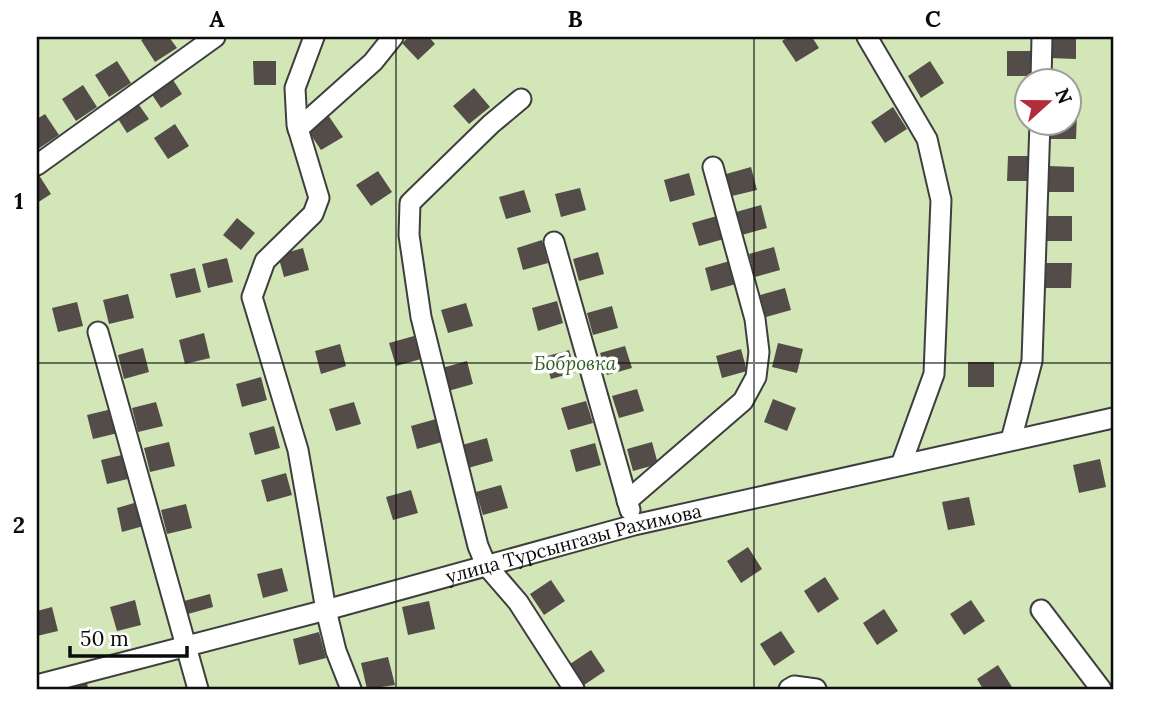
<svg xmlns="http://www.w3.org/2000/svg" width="1150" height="726" viewBox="0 0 1150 726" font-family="Lora,serif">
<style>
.green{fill:#d2e6b7;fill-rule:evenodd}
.building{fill:#534c49}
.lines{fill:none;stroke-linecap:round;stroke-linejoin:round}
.minor-casing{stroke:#3e3e3e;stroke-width:23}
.minor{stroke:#fff;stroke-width:19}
.grid{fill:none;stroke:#0b0b0b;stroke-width:2;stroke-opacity:0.55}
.labels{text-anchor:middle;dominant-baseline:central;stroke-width:7;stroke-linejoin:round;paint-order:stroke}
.park-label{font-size:19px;font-style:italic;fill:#315f20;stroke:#fff}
.street-label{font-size:19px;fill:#0b0b0b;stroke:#fff}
.neatline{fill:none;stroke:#0b0b0b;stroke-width:2.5}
.grid-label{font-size:23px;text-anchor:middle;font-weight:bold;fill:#0b0b0b}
</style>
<rect width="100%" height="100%" fill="#fef9eb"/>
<path class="green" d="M37,37h1076v652h-1076zM1028,80h42v42h-42z"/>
<path class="building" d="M147,37h22l8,11 -22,14 -14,-22z
M409,37h20l6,7 -17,16 -16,-17z
M788,37h24l7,11 -23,14 -14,-21z
M1050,37h26v22l-26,-1z
M1007,51h26v25h-26z
M117,61l14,22 -22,14 -14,-22z
M253,61h23v24h-22z
M930,61l14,22 -23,15 -13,-22z
M168,72l14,22 -21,14 -15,-22z
M83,85l14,22 -21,14 -14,-22z
M474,88l16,19 -21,17 -16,-18z
M134,98l15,21 -22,14 -14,-22z
M893,107l14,22 -22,14 -14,-21z
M45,114l14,21 -21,14 -1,-30z
M1070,114h7l-1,25h-26l1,-17h19z
M328,115l15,22 -22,13 -14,-21z
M175,124l14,22 -21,13 -14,-21z
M1008,156h26l-1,25h-26z
M1048,166l26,1v25h-26z
M751,167l6,23 -25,6 -6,-22z
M378,171l14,21 -21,14 -15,-21z
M37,172l14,22 -14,9z
M689,173l6,22 -25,7 -6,-22z
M580,188l6,22 -25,7 -6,-23z
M524,190l7,22 -25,7 -7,-22z
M761,205l6,23 -25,7 -6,-23z
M717,216l7,23 -25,7 -7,-23z
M1046,216h26v25h-26z
M237,218l18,15 -14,17 -18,-15z
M542,240l6,23 -25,7 -6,-22z
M774,247l6,23 -25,7 -6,-23z
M303,248l6,22 -25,7 -6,-22z
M598,252l6,22 -25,7 -6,-22z
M227,258l6,24 -25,6 -6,-24z
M730,261l6,23 -25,7 -6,-23z
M1046,263h26l-1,25h-25z
M195,268l6,24 -25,6 -6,-24z
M785,288l6,22 -25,7 -6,-22z
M128,294l6,24 -25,6 -6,-24z
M557,301l6,22 -25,8 -6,-23z
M77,302l6,24 -25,6 -6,-24z
M466,303l7,23 -25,7 -7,-23z
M612,306l6,22 -25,7 -6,-22z
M204,333l6,25 -25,6 -6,-24z
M414,336l7,23 -25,7 -7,-23z
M778,343l25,6 -6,24 -25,-6z
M340,344l6,22 -25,8 -6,-23z
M625,346l7,22 -25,7 -7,-22z
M143,348l6,24 -25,7 -6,-24z
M741,349l6,22 -25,7 -6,-22z
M569,350l7,22 -25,7 -7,-22z
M467,361l6,23 -25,7 -6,-23z
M968,362h26v25h-26z
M261,377l6,23 -25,7 -6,-23z
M637,389l7,22 -25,7 -7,-22z
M773,399l23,9 -9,23 -23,-9z
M586,401l7,22 -25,7 -7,-22z
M156,402l7,24 -25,6 -6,-24z
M354,402l7,22 -25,7 -7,-22z
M112,409l6,24 -25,6 -6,-24z
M436,419l6,23 -25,7 -6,-23z
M274,426l6,22 -25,7 -6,-22z
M487,438l6,23 -25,7 -6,-23z
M169,442l6,24 -25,6 -6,-24z
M652,442l6,22 -25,7 -6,-22z
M595,443l6,22 -25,7 -6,-22z
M126,454l6,24 -25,6 -6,-24z
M1100,459l6,28 -27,6 -6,-28z
M286,473l6,22 -25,7 -6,-22z
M501,485l7,23 -25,7 -7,-23z
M411,490l7,23 -25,7 -7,-23z
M969,497l6,28 -27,5 -6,-28z
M141,501l6,24 -25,7 -5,-24z
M186,504l6,24 -25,6 -6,-24z
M748,547l14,22 -21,14 -14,-22z
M282,568l6,23 -25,7 -6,-24z
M825,577l14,22 -21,14 -14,-22z
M551,580l14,21 -21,14 -14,-21z
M210,594l3,13 -25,7 -4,-13z
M135,600l6,25 -24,6 -7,-24z
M971,600l14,21 -21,14 -14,-21z
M429,601l6,28 -27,6 -6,-28z
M52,607l6,24 -21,5v-25z
M884,609l14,22 -21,14 -14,-22z
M781,631l14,21 -21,14 -14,-22z
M319,632l7,26 -27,7 -6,-26z
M591,650l14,21 -21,14 -14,-21z
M388,657l7,28 -28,4 -6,-26z
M998,665l14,22 -29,2 -6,-10z
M87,682l1,7h-22v-2z"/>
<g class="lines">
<defs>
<g id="minor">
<path d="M314,37l-19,51 2,37 22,73 -6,16 -48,47 -13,36 46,153 28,160 10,41 15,38"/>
<path d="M867,37l60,102 14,61 -7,174 -33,91"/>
<path d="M1041,80l1,-43"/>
<path d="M521,99l-30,25 -81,79 -1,32 12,82 57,229 8,19 32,37 56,87"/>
<path d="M298,129l75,-67 20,-25"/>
<path d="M37,165l178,-128"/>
<path d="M554,242l76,268"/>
<path d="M98,332l100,357"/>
<path d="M1011,440l21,-79 8,-239"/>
<path d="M627,501l116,-100 13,-24 3,-25 -4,-33 -42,-152"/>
<path d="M1041,610l60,79"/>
<path id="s1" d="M37,685l289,-75 308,-85 479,-107"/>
<path d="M789,689l5,-3 22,3"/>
</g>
</defs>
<use href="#minor" class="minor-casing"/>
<use href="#minor" class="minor"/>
</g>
<path class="grid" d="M396,37v652M754,37v652M37,363h1076"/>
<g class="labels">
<g class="park-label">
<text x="575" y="363">Бобровка</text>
</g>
<g class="street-label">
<text stroke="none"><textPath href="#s1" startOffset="555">улица Турсынгазы Рахимова</textPath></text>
</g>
</g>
<rect width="1150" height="726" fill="none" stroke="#ffffff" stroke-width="77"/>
<g transform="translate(1048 102) rotate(69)"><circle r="33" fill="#ffffff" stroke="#9d9d9d" stroke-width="2"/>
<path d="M0-5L12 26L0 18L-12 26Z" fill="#b32c3a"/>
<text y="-10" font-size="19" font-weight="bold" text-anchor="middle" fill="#0b0b0b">N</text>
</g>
<path d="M70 646v10h117v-10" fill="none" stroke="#0b0b0b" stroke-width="3.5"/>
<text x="80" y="646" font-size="21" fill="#0b0b0b" stroke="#ffffff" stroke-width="5" paint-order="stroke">50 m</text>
<rect x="38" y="38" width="1074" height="650" class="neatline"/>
<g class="grid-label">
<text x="217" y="27">A</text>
<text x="575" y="27">B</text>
<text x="933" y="27">C</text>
<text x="19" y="209">1</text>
<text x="19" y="533">2</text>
</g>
</svg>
